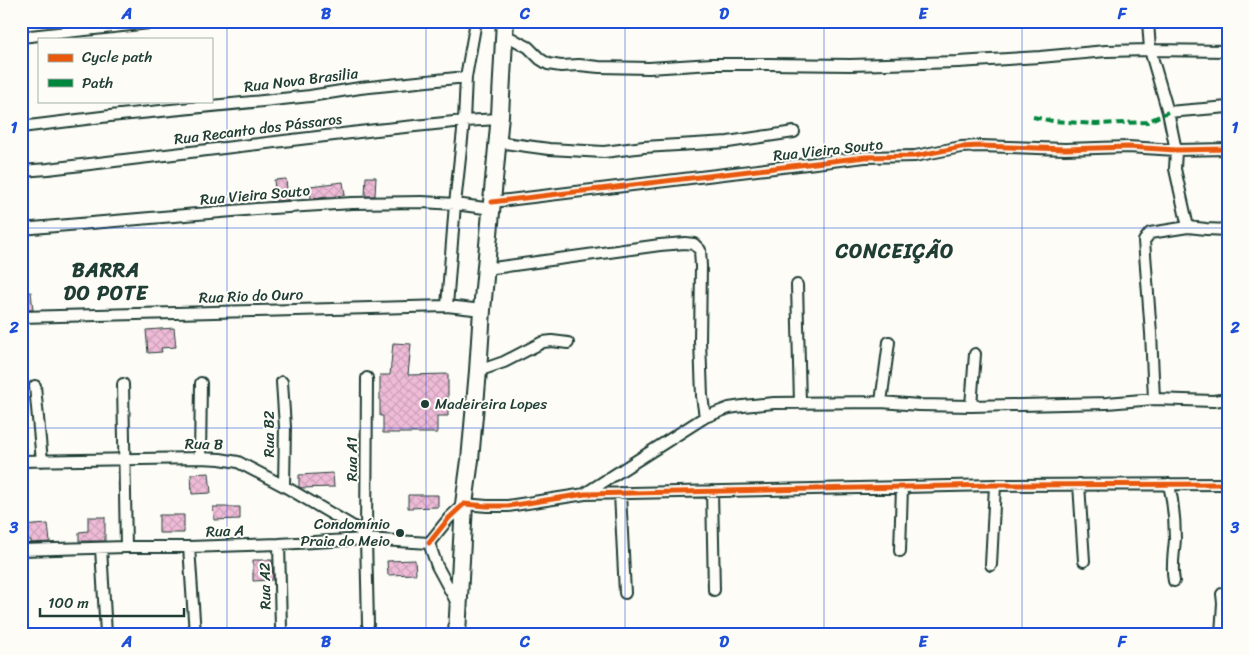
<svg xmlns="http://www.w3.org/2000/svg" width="1249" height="655" viewBox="0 0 1249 655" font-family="Sriracha,sans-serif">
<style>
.building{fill:url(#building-cross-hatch);stroke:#1f3d34}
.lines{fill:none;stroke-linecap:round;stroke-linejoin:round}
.minor-casing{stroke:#1f3d34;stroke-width:14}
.primary-casing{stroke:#1f3d34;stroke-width:20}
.minor{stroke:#fdfcf7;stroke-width:10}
.primary{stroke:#fdfcf7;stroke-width:16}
.quiet{stroke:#00873e;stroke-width:4;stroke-dasharray:8 4;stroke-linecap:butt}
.cycleway-casing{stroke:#fdfcf7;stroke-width:8}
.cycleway{stroke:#e8590c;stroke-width:5}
.grid{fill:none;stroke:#1d4ed8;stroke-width:1;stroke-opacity:0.55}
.poi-dot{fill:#1f3d34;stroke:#fdfcf7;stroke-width:2}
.labels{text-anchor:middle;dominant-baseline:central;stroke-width:4;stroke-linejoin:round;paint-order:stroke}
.street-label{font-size:15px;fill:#1f3d34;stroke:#fdfcf7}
.poi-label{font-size:15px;fill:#1f3d34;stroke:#fdfcf7;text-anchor:start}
.district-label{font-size:20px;font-weight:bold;letter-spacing:1px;fill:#1f3d34;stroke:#fdfcf7}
.neatline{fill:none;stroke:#1d4ed8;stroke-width:2}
.grid-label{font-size:16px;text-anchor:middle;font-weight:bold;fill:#1d4ed8}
</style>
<defs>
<pattern id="building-cross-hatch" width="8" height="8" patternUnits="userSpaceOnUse" patternTransform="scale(1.25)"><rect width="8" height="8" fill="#efbbd7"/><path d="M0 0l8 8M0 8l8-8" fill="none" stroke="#cca2b9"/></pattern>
</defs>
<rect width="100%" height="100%" fill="#fdfcf7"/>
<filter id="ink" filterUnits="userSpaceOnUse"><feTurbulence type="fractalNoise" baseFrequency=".02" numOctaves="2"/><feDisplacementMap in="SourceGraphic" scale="10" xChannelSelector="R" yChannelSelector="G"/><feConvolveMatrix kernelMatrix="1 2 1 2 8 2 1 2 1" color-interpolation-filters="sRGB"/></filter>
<g filter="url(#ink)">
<path class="building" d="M366,177h10l-1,19h-10z
M286,179l2,21 -12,1 -2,-21z
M343,182l2,13 -34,4 -1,-13z
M31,292l2,18h-8l-2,-17z
M174,328l2,19 -15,1 1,4 -14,1 -2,-23z
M393,343l18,1 -3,31 40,-1v42h-11v17h-54v-17h-3v-41h10z
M209,473l2,20 -19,1 -1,-20z
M333,473l1,14 -32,1 -3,-1v-12z
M408,495h30v12l-30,1z
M213,507h27v12l-26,1z
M159,515h25v18h-25z
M88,517h17v24h-26v-9l9,-1z
M48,524l2,18 -19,1v-3h-10v-14z
M253,560h19l1,20 -20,1z
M415,560l1,14 -28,1 -1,-14z"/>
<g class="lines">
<defs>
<path id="minor" d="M1148,21l2,29 18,62 8,38 -1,19 13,58 18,2 22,1
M21,37l147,-16
M504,37l9,2 9,5 6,3 12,12 8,5 13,2 18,-1 20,2 50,1 63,-4h56l82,1 108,-3 82,-5 66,-6 44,-1 78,1
M1168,112l60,-5
M21,127l89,-11 153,-15 47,-5 50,-8 106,-11
M497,142l52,7 55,3 40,-5 84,-5 66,-10
M21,171l27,-2 328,-39 88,-9 35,-2
M492,202l373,-45 50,-1 46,-9 19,-1 85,3 63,-2 48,3 52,-1
M21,229l235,-20 96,-6 70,-1 33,2 37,5
M486,269l174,-24 25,-2 9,1 6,6 1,16 -1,75 2,55 3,21
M797,285l3,118
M447,306l8,-102 9,-83 2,-44 10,-56
M21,317l426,-11 35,4
M478,371l26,-9 39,-20 9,-1 16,2
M367,378l-1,161 2,85
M282,382l3,45 -1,59
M123,384l3,163
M35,386l7,75
M1154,399l-3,-66 -7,-92 6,-8 38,-6
M881,402l8,-60
M971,406l4,-52
M200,458l1,-75
M21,461l179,-3 20,1 18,3 46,24 82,48
M1079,484l5,77
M1169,484c4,18 6,36 6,55 -1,14 -4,28 -1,42
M712,491l2,99
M586,493l119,-76 24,-9 14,-2 31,-3 107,-1 38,3 52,1 136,-3 47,-4 59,2 15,-2
M620,493l5,100
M429,543l20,-25 15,-14 23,2h21l77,-12 410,-9 233,-1
M429,543l8,23 20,37
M279,544l2,84
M189,547l6,87
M101,548l5,86
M21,550l105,-3h63l90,-3 87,-5 63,4
M900,551l2,-64
M991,565l4,-80
M1221,634l2,-31 -1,-9"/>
<path id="primary" d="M457,634l7,-130 6,-44 8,-89 4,-61 18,-195 5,-94"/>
</defs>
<use href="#minor" class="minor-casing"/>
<use href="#primary" class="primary-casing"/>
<use href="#minor" class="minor"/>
<use href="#primary" class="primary"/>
<path class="quiet" d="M1033,117l20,4 43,3 51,-2 21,-10"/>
<defs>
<path id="cycleway" d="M492,202l373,-45 50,-1 46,-9 19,-1 85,3 63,-2 48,3 52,-1
M429,543l20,-25 15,-14 23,2h21l77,-12 410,-9 233,-1"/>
</defs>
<use href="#cycleway" class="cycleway-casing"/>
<use href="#cycleway" class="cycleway"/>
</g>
</g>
<path class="grid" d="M227,21v613M426,21v613M625,21v613M824,21v613M1022,21v613M21,228h1207M21,428h1207"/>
<g class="poi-dot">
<circle cx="425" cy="404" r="5"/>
<circle cx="400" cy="533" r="5"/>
</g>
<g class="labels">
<g class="street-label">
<text transform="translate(301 80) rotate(-7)">Rua Nova Brasilia</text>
<text transform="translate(258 129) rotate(-7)">Rua Recanto dos Pássaros</text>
<text transform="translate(828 150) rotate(-6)">Rua Vieira Souto</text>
<text transform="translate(255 195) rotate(-5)">Rua Vieira Souto</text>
<text transform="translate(251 296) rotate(-2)">Rua Rio do Ouro</text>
<text transform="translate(269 434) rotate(-90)">Rua B2</text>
<text transform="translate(204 444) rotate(1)">Rua B</text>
<text transform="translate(352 459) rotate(-90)">Rua A1</text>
<text transform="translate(225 531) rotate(-2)">Rua A</text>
<text transform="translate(265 586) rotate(-91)">Rua A2</text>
</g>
<g class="poi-label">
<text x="435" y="404">Madeireira Lopes</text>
<text x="390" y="524" text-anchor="end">Condomínio<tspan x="390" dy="17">Praia do Meio</tspan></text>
</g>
<g class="district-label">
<text x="895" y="251">CONCEIÇÃO</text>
<text x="106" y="270">BARRA<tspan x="106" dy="23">DO POTE</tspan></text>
</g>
</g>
<rect width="1249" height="655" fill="none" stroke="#fdfcf7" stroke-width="55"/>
<rect x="38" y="38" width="175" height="65" fill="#fdfcf7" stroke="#a4b0a9"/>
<rect x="48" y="54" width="25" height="8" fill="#e8590c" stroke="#a4b0a9"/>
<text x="82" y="62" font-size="15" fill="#1f3d34">Cycle path</text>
<rect x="48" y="79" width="25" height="8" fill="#00873e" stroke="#a4b0a9"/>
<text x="82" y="88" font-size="15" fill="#1f3d34">Path</text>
<path d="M40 608v8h144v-8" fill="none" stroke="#1f3d34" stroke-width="2.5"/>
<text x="48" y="608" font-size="15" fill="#1f3d34" stroke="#fdfcf7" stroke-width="4" paint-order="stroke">100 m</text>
<rect x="28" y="28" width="1194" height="600" class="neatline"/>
<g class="grid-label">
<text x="127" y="19">A</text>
<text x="326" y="19">B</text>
<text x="525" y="19">C</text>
<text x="724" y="19">D</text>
<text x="923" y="19">E</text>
<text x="1122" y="19">F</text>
<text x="14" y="133">1</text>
<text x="1235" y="133">1</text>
<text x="14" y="333">2</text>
<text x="1235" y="333">2</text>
<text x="14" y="533">3</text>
<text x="1235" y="533">3</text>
<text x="127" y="647">A</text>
<text x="326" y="647">B</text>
<text x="525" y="647">C</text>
<text x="724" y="647">D</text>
<text x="923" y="647">E</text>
<text x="1122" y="647">F</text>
</g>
</svg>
